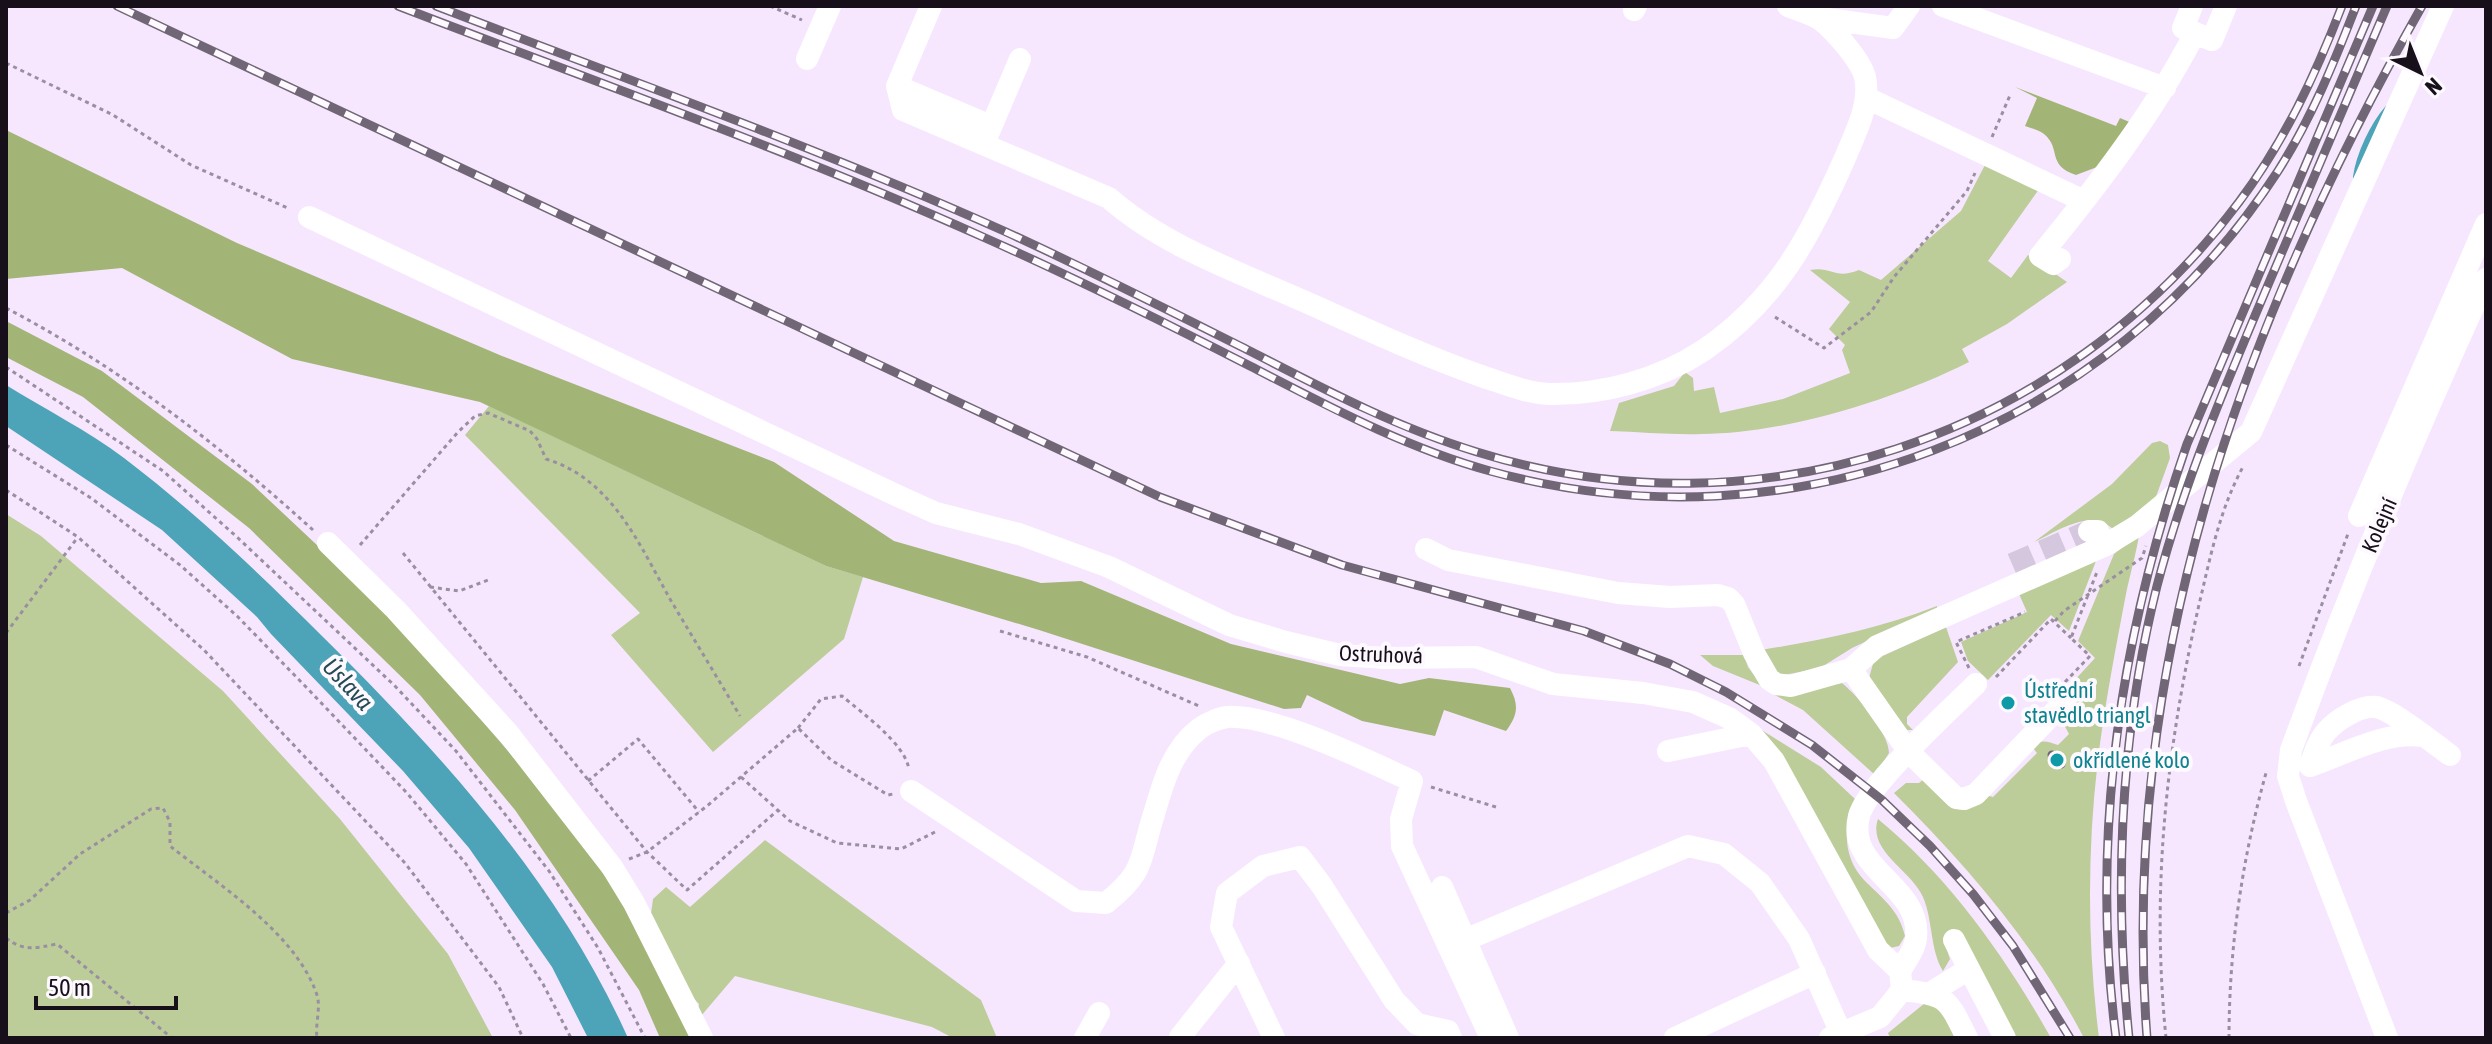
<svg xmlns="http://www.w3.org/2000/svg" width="2492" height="1044" viewBox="0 0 2492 1044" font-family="'Asap Condensed',sans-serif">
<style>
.green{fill:#bccd99}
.forest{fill:#a2b577}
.water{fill:#4da3b7}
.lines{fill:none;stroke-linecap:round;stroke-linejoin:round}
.stream{stroke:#4da3b7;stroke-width:6}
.minor-tunnel{stroke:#d5c7dd;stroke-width:22;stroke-dasharray:22 11;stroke-linecap:butt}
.path{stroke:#9a8fa1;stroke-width:3;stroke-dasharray:4 4;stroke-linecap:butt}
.minor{stroke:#fff;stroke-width:22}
.rail-casing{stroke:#706676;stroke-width:9}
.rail{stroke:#fdf9ff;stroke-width:6;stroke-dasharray:18;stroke-linecap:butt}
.culture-dot{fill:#0f9aa8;stroke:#fdf9ff;stroke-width:3}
.labels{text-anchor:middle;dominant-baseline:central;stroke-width:8;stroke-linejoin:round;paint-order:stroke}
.street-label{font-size:22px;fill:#17101a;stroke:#fdf9ff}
.culture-label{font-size:22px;fill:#0d838f;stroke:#fdf9ff;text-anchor:start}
.water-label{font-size:24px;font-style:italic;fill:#244b55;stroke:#fdf9ff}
</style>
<rect width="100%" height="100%" fill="#f6e7ff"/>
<path class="green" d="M1986,163l56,22 -54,76 23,17 17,-23 39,27 -60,42 -45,25 7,13c-73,37 -185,72 -267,72 -30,1 -62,-2 -92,-3l9,-28 55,-17 11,-14 8,6 1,13 20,-4 6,26 63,-14 67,-26 -8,-23 3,-5 -16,-16 21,-27 -40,-32c23,-4 24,10 49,0l22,10 80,-69z
M489,406l337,160 37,11 -19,62 -131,113 -102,-117 29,-22 -175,-178z
M2160,441l8,4 2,13 -17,47 -40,24c-23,-21 -55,2 -79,13l78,-58 40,-41z
M6,514l35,22 182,155 117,128 108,135 45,84h-487z
M2139,535c-3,20 -9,39 -13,59 -10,52 -20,105 -27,157 -12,95 -12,192 0,287h-15c-49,-94 -116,-171 -190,-245l12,-10h13l5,-4 69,18 44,-44 -4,-5c8,-10 14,-6 25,-3l11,-11 -6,-11 -1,-29 33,-36 -17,-17 36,-87z
M2096,561l-27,70 -18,-16 -63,65 -20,-19 -7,-19 66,-30 -8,-18z
M1937,606v2l-85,40 -32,20 -36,7 -9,-3 -14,-22c62,-10 116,-21 176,-44z
M1946,627l12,35 -51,55v7l6,6h-6l-38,-52 5,-18z
M1700,655h44l4,12 14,19 -49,-20z
M1842,683c16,13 47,50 47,70l-14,22 -72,-65 -30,-16z
M1752,724l69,43 35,33c-14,25 -13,59 9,81 18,18 34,29 40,55l-6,10 -9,2 -7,-5z
M1878,819c72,59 128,139 173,219h-37l-56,-107 -15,7 7,21 -7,12c-13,-21 -10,-51 -20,-74 -12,-27 -56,-46 -45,-78z
M765,840l216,160 16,38h-44l-21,-11 -197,-51 -34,40 -3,-6 1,-6 -13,-14 -36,-69 3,-22 13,-12 24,20z
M1925,1003l16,7 15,28h-66l-2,-5z"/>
<path class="forest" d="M2015,87l101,39 4,-8 19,8 -34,38 -29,11c-30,-10 -14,-26 -32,-41 -5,-4 -13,-6 -19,-8l12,-28z
M6,130l231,113 265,113 272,106 120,79 147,42 40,-2 150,63 169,40 29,-6 81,10c9,17 8,27 -4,43l-62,-21 -9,26 -73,-15 -55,-26 -6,13 -17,1 -245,-79 -213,-64 -346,-164 -188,-43 -170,-91 -116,11z
M6,321l96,50 150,113 133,125 168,194 80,112 58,123h-31l-21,-48 -124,-180 -95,-115 -171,-167 -166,-131 -77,-40z"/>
<path class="water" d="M6,385c39,24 82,46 118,73 71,54 135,115 198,178 120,119 236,246 306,402h-40l-36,-71 -83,-119 -66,-77 -132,-137 -14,-17 -95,-87 -156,-104z"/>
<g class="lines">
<path class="stream" d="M2356,177c3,-22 17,-52 32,-69"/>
<path class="minor-tunnel" d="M2012,564l77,-33"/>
<path class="path" d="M770,6l32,14
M6,63l107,52 78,50 99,44
M1992,137l19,-44
M6,308c113,59 212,136 307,222
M1775,317l49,31 47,-36 23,-35 73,-86 8,-18
M6,367l157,104 75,67 156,147 62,66 93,120 49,77 47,90
M6,445l85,53 89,67 57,51 70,72 100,105 59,71 77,120 28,54
M6,490l72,47 126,113 201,213 94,124 24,51
M360,545l98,-113 17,-16 13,-3 42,18 7,8 9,20c66,20 93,85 124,140 23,39 47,78 70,117
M403,553l244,299 40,38 91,-80
M430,587l29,4 32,-12
M2055,621l9,-10 78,-53 4,-12
M1000,631l87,26 112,49
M6,633l72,-96
M2299,666l50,-135
M1969,668l-13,-26 69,-30
M1996,677l55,-58 20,19
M2065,682l25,-26 -19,-18 26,-66
M798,728l23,-29 21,-3c20,17 64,48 67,74
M741,777l49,44 47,22 64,6 34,-17
M588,781l50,-42 61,73
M1431,787l65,20
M629,859l18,-7 60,-46 91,-78 33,32 57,35 5,-1
M6,913l24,-13 50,-46 71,-45 12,-1 7,14v24c49,39 126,87 147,149 4,13 -2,29 0,43
M6,938c18,14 30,10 51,6l115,94
M2166,1038c-15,-148 0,-285 32,-429 12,-50 21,-99 46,-144
M2229,1038c0,-89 13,-179 37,-265"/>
<path class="minor" d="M931,6l-34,80 94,40
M1943,6l222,82
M2192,6l-9,22 12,5
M1634,10l2,-4
M1820,18l73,10 16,-22
M807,59l23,-53
M897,86l6,24 206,88c58,51 138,77 208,109 55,25 110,50 167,70 21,7 43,16 65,17 53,1 110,-14 155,-44 73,-50 106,-113 141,-192 10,-25 26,-53 20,-81 -4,-16 -30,-46 -44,-57 -9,-6 -23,-10 -33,-14
M1867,98l217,103
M986,139l34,-80
M309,217l589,279 38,17 83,21 90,33 120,58 57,17 54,13 45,3 91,-1 77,27 90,9 50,9 36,16 22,16
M2060,259l-7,5 -13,-8c58,-71 113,-142 155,-223l17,7 14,-34
M2359,516l127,-292
M2089,531h9l6,15
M328,543l68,67 112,123 104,134 22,36 68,135
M1426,549l22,11 170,33 52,4 48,-2 10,3 6,6 20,49 15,26 7,5 15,2 60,-17 26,-23 227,-100 33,-20 114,-94 192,-426
M1851,669l58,83 47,46 8,1 12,-5 88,-92
M2422,736c-37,-5 -77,18 -112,30 4,-11 8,-25 16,-34 10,-12 34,-27 50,-25 15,2 59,37 74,48
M1668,751l83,-17 23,27 104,189 22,21 2,19
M911,791l165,110 30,2c41,-33 33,-43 48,-89 9,-31 18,-64 45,-85 6,-5 20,-11 28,-12 46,-3 141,44 185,64l-11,38 1,27 89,192
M1442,887l66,151
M1465,940l223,-94 36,8 36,29 39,56 42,94
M1954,940l51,98
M1900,971c6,-10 15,-22 16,-33 6,-53 -71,-68 -57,-122 8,-31 91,-106 117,-132
M1902,990c46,5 45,8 65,48
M1930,993l39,-24
M1180,1037l59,-74
M1085,1038l14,-25
M1274,1038l-53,-111 6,-34 36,-27 37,-9 22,29 72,114 23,24 31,7 3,7
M1675,1038l140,-65
M1830,1038l50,-21 22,-27
M2387,1038l-91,-237 -8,-25 3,-26c58,-159 124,-316 195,-471"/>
<defs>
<path id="rail" d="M117,6l1043,491 182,68 242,66 86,33 56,28 86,53 70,55 48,46 43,48 40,52 57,92
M398,6c195,75 394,145 585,231 90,40 179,84 267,129 78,40 156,82 240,105 301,83 618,-38 788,-300 33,-52 56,-108 78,-165
M436,6c190,73 382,142 568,225 81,37 160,77 240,117 76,39 151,79 233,104 282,88 585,-14 762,-250 45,-60 76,-126 103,-196
M2052,755l9,9
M2116,1038c-26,-202 5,-404 71,-594l186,-438
M2129,1038c-15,-151 -9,-304 28,-452 27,-104 69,-202 111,-301 40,-93 79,-186 119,-279
M2147,1038c-28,-372 94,-713 275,-1032"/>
</defs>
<use href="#rail" class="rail-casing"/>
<use href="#rail" class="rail"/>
</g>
<g class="culture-dot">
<circle cx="2008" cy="703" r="8"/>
<circle cx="2057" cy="760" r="8"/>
</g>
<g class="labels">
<g class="street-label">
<text transform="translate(2379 525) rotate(-67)">Kolejní</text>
<text transform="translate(1381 654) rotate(2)">Ostruhová</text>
</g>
<g class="culture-label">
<text x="2024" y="690">Ústřední<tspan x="2024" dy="25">stavědlo triangl</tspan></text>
<text x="2073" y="760">okřídlené kolo</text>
</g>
<g class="water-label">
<text transform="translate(348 684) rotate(47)">Úslava</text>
</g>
</g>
<rect width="2492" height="1044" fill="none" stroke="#17101a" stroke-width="16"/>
<g transform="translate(2420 72) rotate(137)" stroke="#fdf9ff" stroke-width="6" paint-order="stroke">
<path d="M0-6L14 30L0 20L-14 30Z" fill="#17101a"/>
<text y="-12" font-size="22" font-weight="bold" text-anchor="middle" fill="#17101a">N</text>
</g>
<path d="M36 996v12h140v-12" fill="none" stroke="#17101a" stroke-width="4"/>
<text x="48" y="996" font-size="24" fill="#17101a" stroke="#fdf9ff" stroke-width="6" paint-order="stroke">50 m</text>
</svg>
